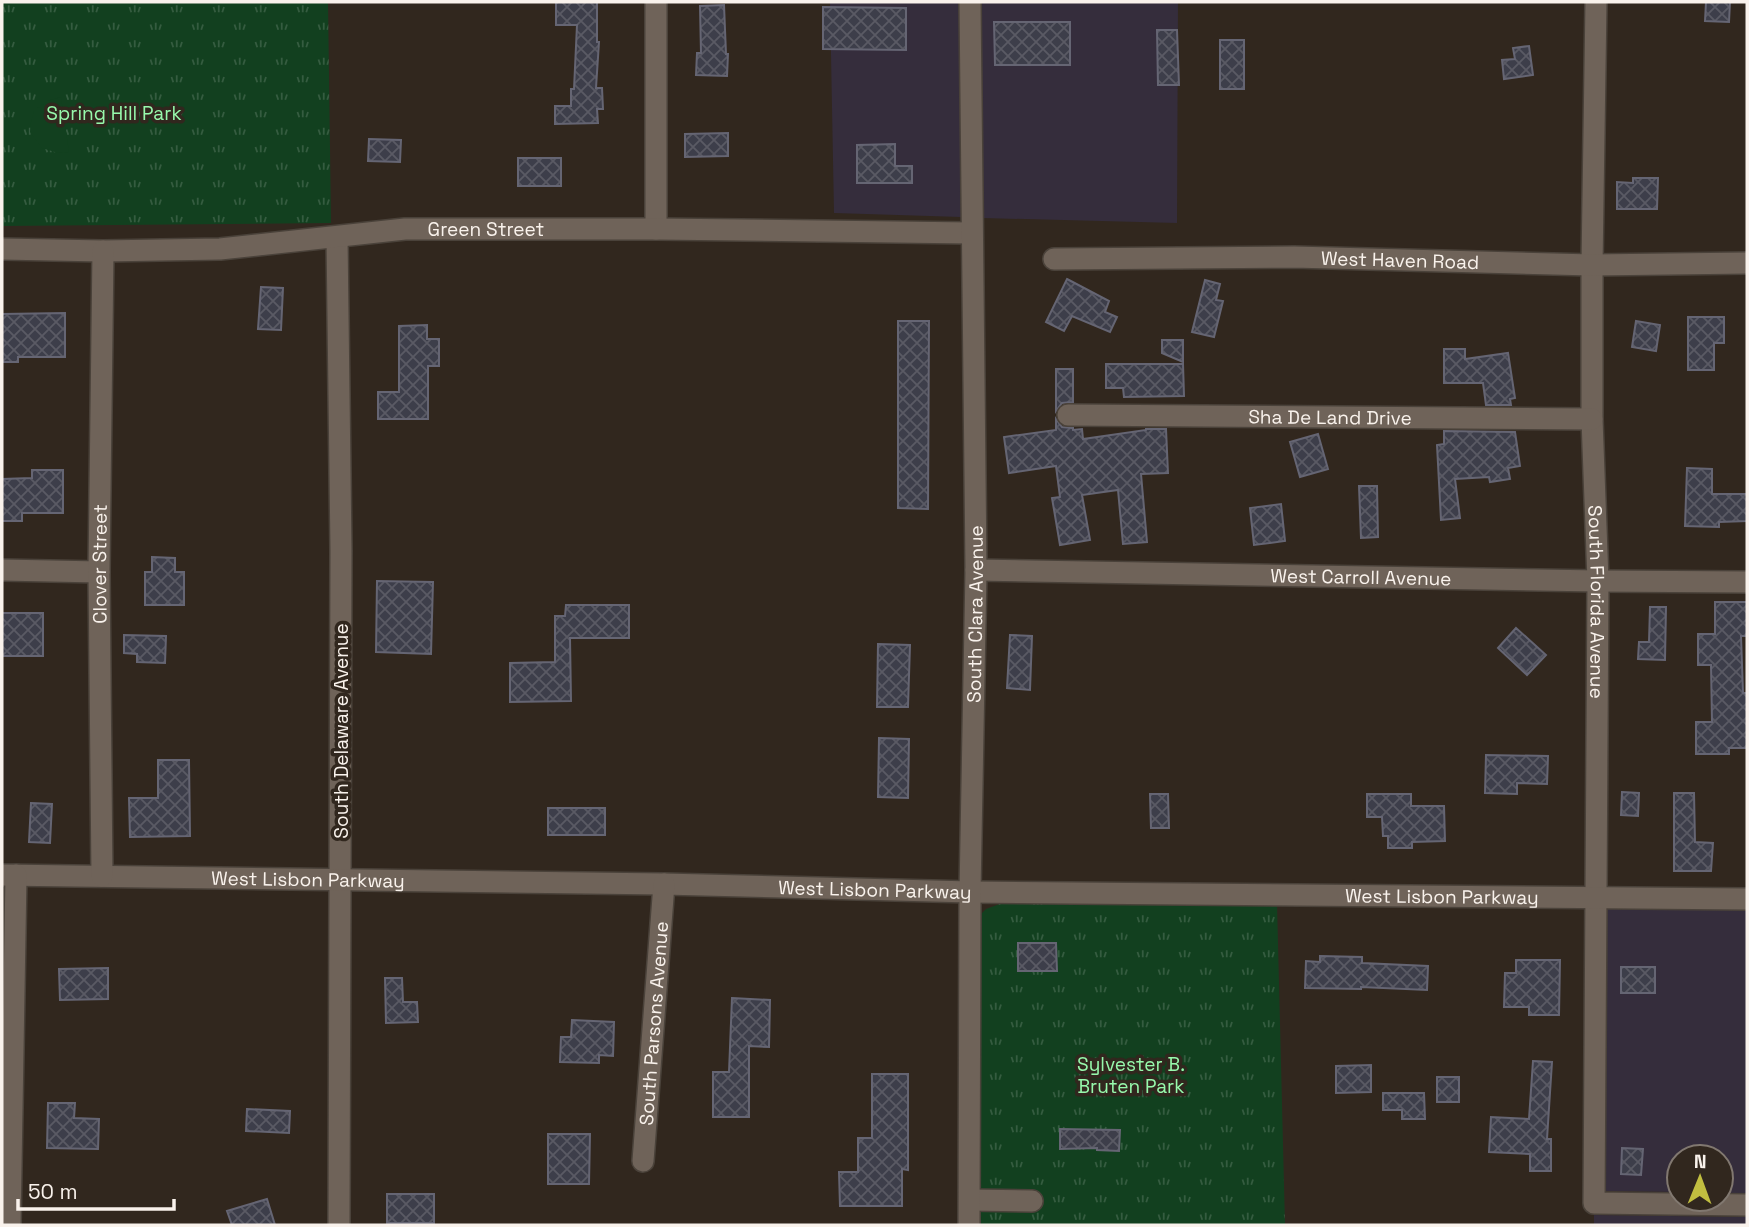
<svg xmlns="http://www.w3.org/2000/svg" width="1749" height="1227" viewBox="0 0 1749 1227" font-family="'Space Grotesk',sans-serif">
<style>
.commercial{fill:#352d3c}
.grass{fill:url(#grass-tufts)}
.pitch{fill:#12401f}
.building{fill:url(#building-cross-hatch);stroke:#656573;stroke-width:2}
.lines{fill:none;stroke-linecap:round;stroke-linejoin:round}
.minor-casing{stroke:#4a423a;stroke-width:24}
.minor{stroke:#6f6359;stroke-width:21}
.labels{text-anchor:middle;dominant-baseline:central;stroke-width:7;stroke-linejoin:round;paint-order:stroke}
.park-label{font-size:19px;fill:#97f9ac;stroke:#31271e}
.street-label{font-size:19px;fill:#f9f2ec;stroke:#31271e}
</style>
<defs>
<pattern id="grass-tufts" width="24" height="20" patternUnits="userSpaceOnUse" patternTransform="scale(1.75)"><rect width="24" height="20" fill="#12401f"/><path d="M3 7l-1-3M5 7V3M7 7l1-3M15 17l-1-3M17 17v-4M19 17l1-3" fill="none" stroke="#355c40"/></pattern>
<pattern id="building-cross-hatch" width="8" height="8" patternUnits="userSpaceOnUse" patternTransform="scale(1.75)"><rect width="8" height="8" fill="#3d3e4a"/><path d="M0 0l8 8M0 8l8-8" fill="none" stroke="#5a5a64"/></pattern>
</defs>
<rect width="100%" height="100%" fill="#31271e"/>
<path class="commercial" d="M830,2h130l1,215 -127,-4z
M981,2h197l-1,221 -195,-5z
M1607,908l140,2v283h-26v-36h-42v35l-74,-1z
M1594,1215l153,2v8h-153z"/>
<path class="grass" d="M2,2h326l3,221 -329,3z
M1008,901l269,2 8,322h-306l2,-311 5,-5z"/>
<path class="pitch" d="M61,97l8,55 -11,1 -16,-5 -12,-16 1,-10 3,-11 13,-10z"/>
<path class="building" d="M556,2h41v40h2l-3,46h6l1,21h-6l1,14 -43,1v-18h16v-17h3l3,-64h-21z
M1706,2h24l-1,20 -24,-1z
M724,5l2,49h2l-1,22 -31,-1 1,-22h4l-1,-47z
M823,7l83,1v42l-83,-1z
M994,22h76v43h-75z
M1157,30h20l2,55h-21z
M1220,40h24v49h-24z
M1529,46l4,29 -29,4 -2,-19 13,-1 -2,-11z
M728,133v23l-43,1v-23z
M369,139l32,1 -1,22 -32,-1z
M895,144v22h17v17h-55v-38z
M518,158h43v28h-43z
M1633,178h25l-1,31h-40v-27l16,1z
M1067,279l42,22 -4,11 12,5 -7,15 -38,-16 -8,15 -18,-9z
M1205,280l15,4 -4,16 7,1 -9,36 -22,-5z
M261,287l22,1 -2,42 -23,-1z
M65,313v44h-47v5h-16v-48z
M1688,317h36v26h-10v27h-26z
M898,321h31l-1,188 -30,-1z
M1636,321l24,4 -4,26 -24,-4z
M427,325v14h12v27h-11v53h-50v-27h21v-66z
M1162,340h21v22l-21,-9z
M1444,349h21v10l43,-6 7,45 -5,1 1,6h-25l-3,-22h-39z
M1106,364h77l1,32 -60,1 -1,-9h-17z
M1056,369h17v33l-11,1 -6,8z
M1056,419l6,8 11,1v2l9,-1 1,10 63,-9v-1h20l2,44 -27,1 6,68 -24,2 -5,-54 -36,5 8,45 -30,5 -8,-47 8,-1 -4,-31 -47,7 -5,-36 52,-7z
M1444,431l71,1 5,34 -12,2 2,11 -20,3 -1,-5 -34,2 5,39 -19,2 -4,-75 7,-1z
M1318,434l10,35 -28,8 -10,-35z
M1687,468l25,1v25h35v27l-28,1v5l-34,-1z
M32,470h31v43h-41v8h-20v-42l30,-1z
M1359,486h18l1,51 -17,1z
M1281,504l4,37 -31,4 -4,-37z
M152,557l23,1v14h9v33h-39v-33h7z
M377,581l56,1 -2,72 -55,-2z
M1715,602h32v34h-6l2,57h4v55h-18v6h-33v-32h16l-1,-57h-13v-31h17z
M566,605h63v33h-59l1,63 -61,1v-39l45,-1v-46h10z
M1650,607h16l-1,53 -27,-1 1,-17h10z
M2,613h41v43h-41z
M1516,628l30,27 -19,20 -29,-27z
M124,635l42,1 -1,27 -28,-1v-8l-13,-1z
M1010,635l22,1 -2,54 -23,-2z
M878,644l32,1 -2,62h-31z
M879,738l30,1 -1,59 -30,-1z
M1486,755l62,1 -1,28 -30,-1v11l-32,-1z
M158,760h31l1,76 -60,1 -1,-39h29z
M1622,792l17,1 -1,23 -17,-1z
M1674,793h20l1,49 18,1 -2,28h-37z
M1150,794h18l1,34h-18z
M1367,794h44v12h33l1,35 -33,1v6h-24v-12h-5l-1,-19h-15z
M31,803l21,1 -2,39 -21,-1z
M548,808h57v27h-57z
M1018,943h38l1,28h-39z
M1320,956l42,1v6l66,3 -1,24 -66,-3v2l-56,-1 1,-27 14,1z
M1516,960h44l-1,55h-30v-8h-25l1,-34h11z
M1621,967h34v26h-34z
M108,968v31l-48,1 -1,-31z
M385,978h17l1,24h14l1,20 -32,1z
M732,998l38,2 -1,47 -20,-1v71h-36v-45h16z
M572,1020l42,2 -1,34 -14,-1v8l-39,-1 1,-25h10z
M1533,1061l19,1 -5,77h4v32h-21v-17l-41,-2 2,-35 38,2z
M1371,1065v27l-35,1v-27z
M872,1074h36v96l-6,-1v37h-62l-1,-34h19v-34h14z
M1437,1077h22v25h-22z
M1383,1093h41l1,26h-23v-9h-19z
M48,1103h27l-1,15 25,1 -1,30 -51,-1z
M247,1109l43,2 -1,22 -43,-2z
M1060,1129l60,1 -1,21 -22,-1v-2l-37,1z
M548,1134h42l-1,50h-41z
M1622,1148l21,1 -2,26 -20,-1z
M387,1194h47v29h-47z
M267,1199l8,26h-43l-5,-14z"/>
<g class="lines">
<defs>
<g id="minor">
<path d="M656,2v227"/>
<path id="s1" d="M1596,2l-4,263v154l6,162 -4,622 153,2"/>
<path d="M337,237l4,314 -2,674"/>
<path id="s2" d="M2,249l101,2 117,-2 185,-20h251l315,4"/>
<path id="s3" d="M1054,259l240,-2 298,8 155,-2"/>
<path id="s4" d="M1068,415l524,4"/>
<path d="M2,570l97,2"/>
<path id="s5" d="M976,570l622,11 149,1"/>
<path id="s6" d="M2,875l662,9 306,8 777,7"/>
<path id="s7" d="M102,876l-3,-304 4,-321"/>
<path id="s8" d="M643,1161l21,-277"/>
<path d="M970,1200l62,1"/>
<path d="M10,1225l6,-350"/>
<path id="s9" d="M969,1225l1,-333 6,-322 -6,-568"/>
</g>
</defs>
<use href="#minor" class="minor-casing"/>
<use href="#minor" class="minor"/>
</g>
<g class="labels">
<g class="park-label">
<text x="114" y="113">Spring Hill Park</text>
<text x="1131" y="1064">Sylvester B.<tspan x="1131" dy="22">Bruten Park</tspan></text>
</g>
<g class="street-label">
<text stroke="none"><textPath href="#s2" startOffset="485">Green Street</textPath></text>
<text stroke="none"><textPath href="#s3" startOffset="346">West Haven Road</textPath></text>
<text stroke="none"><textPath href="#s4" startOffset="262">Sha De Land Drive</textPath></text>
<text stroke="none"><textPath href="#s7" startOffset="312">Clover Street</textPath></text>
<text stroke="none"><textPath href="#s5" startOffset="385">West Carroll Avenue</textPath></text>
<text stroke="none"><textPath href="#s1" startOffset="600">South Florida Avenue</textPath></text>
<text stroke="none"><textPath href="#s9" startOffset="611">South Clara Avenue</textPath></text>
<text transform="translate(341 731) rotate(-90)">South Delaware Avenue</text>
<text stroke="none"><textPath href="#s6" startOffset="306">West Lisbon Parkway</textPath></text>
<text stroke="none"><textPath href="#s6" startOffset="873">West Lisbon Parkway</textPath></text>
<text stroke="none"><textPath href="#s6" startOffset="1440">West Lisbon Parkway</textPath></text>
<text stroke="none"><textPath href="#s8" startOffset="138">South Parsons Avenue</textPath></text>
</g>
</g>
<rect width="1749" height="1227" fill="none" stroke="#f9f2ec" stroke-width="7"/>
<g transform="translate(1700 1178) rotate(1)"><circle r="33" fill="#31271e" stroke="#817870" stroke-width="2"/>
<path d="M0-5L12 26L0 18L-12 26Z" fill="#c1be40"/>
<text y="-10" font-size="19" font-weight="bold" text-anchor="middle" fill="#f9f2ec">N</text>
</g>
<path d="M18 1199v10h156v-10" fill="none" stroke="#f9f2ec" stroke-width="3.5"/>
<text x="28" y="1199" font-size="21" fill="#f9f2ec" stroke="#31271e" stroke-width="5" paint-order="stroke">50 m</text>
</svg>
